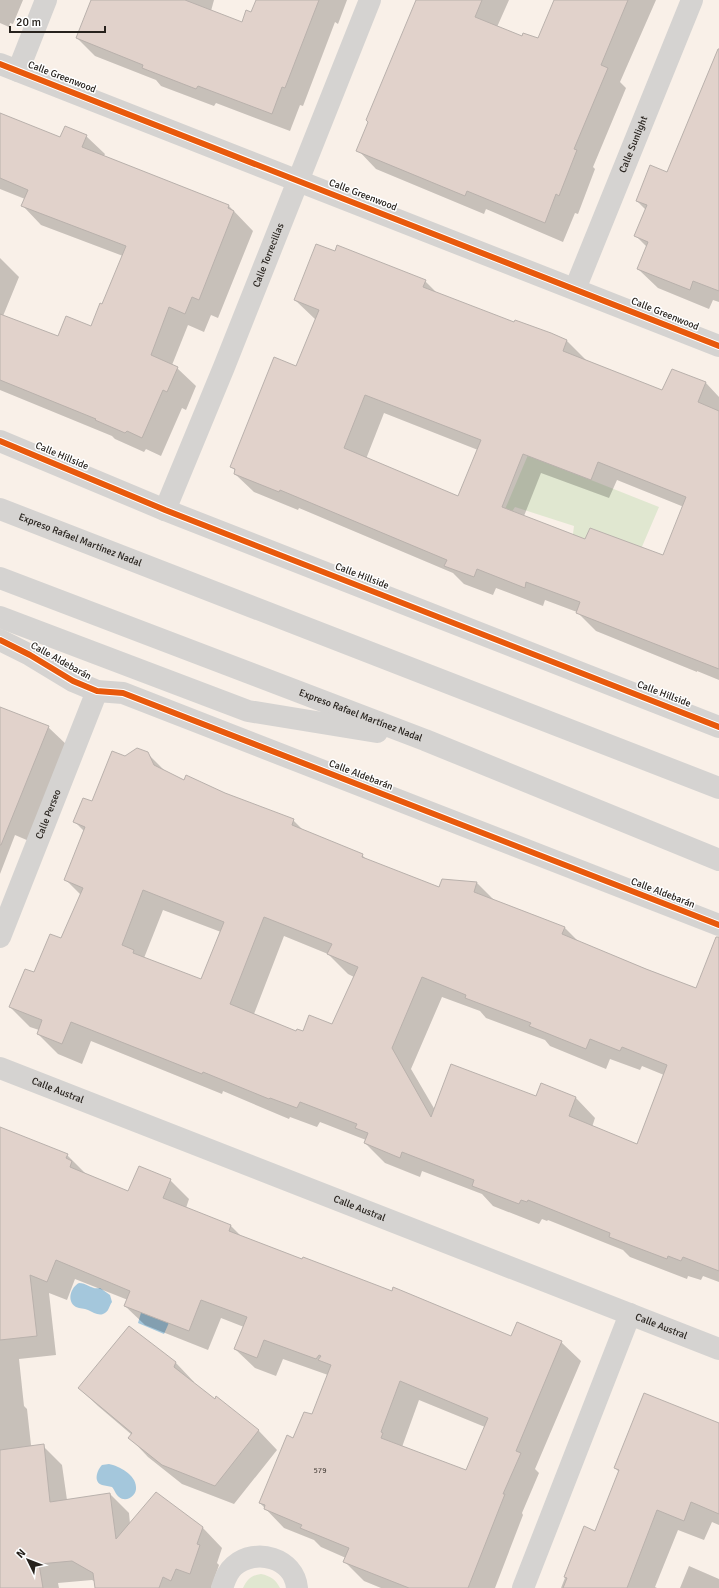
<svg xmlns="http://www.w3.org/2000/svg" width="719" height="1588" viewBox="0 0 719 1588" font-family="Signika,sans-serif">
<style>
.green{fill:#e0e7d0}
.water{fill:#a4c7dc}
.shadow{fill:#0003;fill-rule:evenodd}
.building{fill:#e1d2cb;stroke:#b9b1ac;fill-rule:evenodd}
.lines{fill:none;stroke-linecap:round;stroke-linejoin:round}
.street{stroke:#d5d3d1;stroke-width:22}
.highway{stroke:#d5d3d1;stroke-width:22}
.cycleway-casing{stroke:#fff;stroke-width:8}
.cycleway{stroke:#e8590c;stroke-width:6}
.labels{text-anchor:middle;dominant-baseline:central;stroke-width:3;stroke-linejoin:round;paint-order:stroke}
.number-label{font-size:8px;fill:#564e48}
.street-label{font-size:10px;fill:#27221d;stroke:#fff}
</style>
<rect width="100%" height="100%" fill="#f9f0e8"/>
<path class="green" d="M528,455l131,52 -18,42 -51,-21 -24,59 8,-61 -59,-19 -6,9 -6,-2z
M261,1574c10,2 15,6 19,14h-37c4,-9 9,-13 18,-14z"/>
<path class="water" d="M79,1283c8,0 13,7 21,5l10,7 2,7c-3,4 -3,10 -9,12 -5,2 -10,-2 -15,-4 -4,-2 -8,-1 -12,-3 -10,-6 -5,-20 3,-24z
M178,1302l-14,32 -26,-11 5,-17z
M109,1464c10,2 27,11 27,23 1,9 -10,16 -17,10 -4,-3 -4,-7 -7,-10 -3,-1 -7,-1 -10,-2 -9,-3 -5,-15 0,-20z"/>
<path class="shadow" d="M0,0h23l-10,24 -3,-1 -1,4 -9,-4z
M92,0h122l-3,11 31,12 10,-9 5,-14h90l-9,24 -3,-2 -32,84 -3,-1 -10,26 -74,-28 -2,3 -53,-20 -5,-6 -61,-24 -18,-18z
M418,0h91l-12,27 25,10 17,2 17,-39h100l-36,82 6,6 -33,79 2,2 -17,45 -3,-1 -12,29 -77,-33 -2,5 -108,-45 -18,-19z
M719,48v254l-6,-2 -4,9 -51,-21 -20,-19 9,-22 -11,-11 10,-26 -9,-9 31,-28z
M0,114l60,25 26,-3 19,18 -1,2 125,50 24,25 -35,87 -7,-3 -7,17 -16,-7 -16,40 5,3 19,18 -10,24 -4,-2 -21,48 -15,-7 -2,3 -29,-13 -3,-3 -112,-46v-132l19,19 -16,39 55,22 34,-11 11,-22 20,-49 -82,-31 -18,-19 2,-7 -25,-10z
M425,281l12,12 78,31 36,10 16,7 19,19 76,32 10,-22 34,13 13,14v283l-22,-9v1l-101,-41 -19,-19 -32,-12 -2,6 -47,-18 -3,7 -29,-11 -11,-11 -154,-65 -1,2 -44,-18 -19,-18 1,-3 -5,-4 66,-100 19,-47 -21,-20zM384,413l94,37 -19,47 -93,-38zM541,473l68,25 8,-18 67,27 -21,50 -77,-17 -62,-24z
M0,708l48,19 20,19 -39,95 -14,-6 -15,39z
M147,753l20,20 17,8 40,13 69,26 11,11 58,24 5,5 72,28 4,-8 34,3 18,18 70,27 15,15 117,46 22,-3v296l-16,-6 -2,4 -13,-4 -1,3 -57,-22 -7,-7 -75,-30 -1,1 -5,-2 -3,5 -46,-18 -11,-12 -60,-23 -2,6 -35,-14 -20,-20 1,-3 -46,-18 -3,5 -27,-10 -1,2 -66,-28 -1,3 -131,-53 -9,23 -24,-10 -20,-20 1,-4 -9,-3 -20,-20 52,-67 19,-45 -15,-15 19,-48 -10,-10 17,-19 33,-46zM163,910l58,22 -20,48 -57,-22zM284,936l44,18 20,20 6,3 -22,48 -28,8 -8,-1 -42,-18zM442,997l38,14 6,7 59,22 5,6 56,23 4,-10 30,11 2,-4 22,9 -27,70 -45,-18 3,-9 -19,-20h-40l-101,12 -24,-41z
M0,1128l67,27 19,19 43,19 41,-13 19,19 -3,9 45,18 11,11 270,100 49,5 20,19 -46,108 4,4 -17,40 1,2 -28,73h-114l-17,-7 -19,-19 1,-4 -25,-11 -7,-7 -30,-12 -24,-25 34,-64 18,-23 16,-41 -45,-16 -7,17 -21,-8 -20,-19 9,-22 -23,-9 -13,32 -63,-25 -20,-19 3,-6 -53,-21 -8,21 -18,-7 7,62 -37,4 5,47 3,3 4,36 2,2 10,-1 19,19 5,35 43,-6 19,19 1,11 26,-31 47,35 19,20 -5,15 2,2 -8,23h-115v-6l-4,-2 -34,3 1,5h-59zM419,1400l66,27 -18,45 -65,-25z
M176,1363l18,19v1l21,17 1,-2 43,33 18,19 -43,54 -52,-20 -34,-27 -18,-19 2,-3 -34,-29 -19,-18z
M719,1424v101l-7,-3 -8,18 -26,-10 -23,57 2,1h-96l24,-61 11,5 23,-60 -4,-4z
M689,1566l30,13v9h-39z"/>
<path class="building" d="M91,0h94l57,22 4,-12 5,2 5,-12h63l-34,88 -3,-1 -10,27 -74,-28 -2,3 -54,-21 1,-3 -67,-27z
M416,0h66l-7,17 47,19 1,-3 15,5 16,-38h74l-27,65 7,3 -34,81 3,1 -18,46 -3,-2 -11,29 -78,-32 -2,5 -109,-45 12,-29 -2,-2z
M718,49h1v242l-26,-10 -3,9 -53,-21 11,-27 -14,-6 13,-31 -11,-4 14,-36 17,7z
M0,113l60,24 5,-11 22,9 -5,12 147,58 -1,3 6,3 -35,89 -7,-3 -7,17 -16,-7 -18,48 27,12 -11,25 -4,-2 -21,48 -15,-7 -2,2 -30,-13 1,-1 -96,-39v-66l58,22 8,-20 25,10 9,-23 2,1 24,-58 -105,-40 7,-16 -28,-12z
M316,244l19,7 2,-6 89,35 -3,7 91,35 1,-2 36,13 16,7 -4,11 99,39 10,-21 34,13 -8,20 21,9v258l-143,-56 4,-11 -54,-20 -1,6 -48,-19 -3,8 -30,-11 3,-6 -167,-70 -1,2 -45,-18 1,-5 -5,-2 44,-110 22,9 23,-56 -25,-10zM365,395l116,45 -23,56 -114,-48zM523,454l68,26 7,-18 88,35 -23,58 -73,-27 -5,11 -83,-32z
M0,707l49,19 -48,119h-1z
M137,748l11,4 6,13 30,15 2,-5 39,18 69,26 -2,6 71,29 -1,3 77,30 3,-8 35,3 -3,10 91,35 -3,7 84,35 50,19 20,-51h3v334l-36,-14 -2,4 -13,-5 -1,3 -58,-22 1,-4 -82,-33 -1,2 -6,-2 -2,4 -47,-18 2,-6 -72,-28 -2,6 -36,-15 4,-10 -13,-5 2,-4 -57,-22 -3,6 -27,-10 -1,1 -66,-27 -1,2 -131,-52 -9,22 -25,-10 5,-14 -33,-13 16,-38 9,3 16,-38 11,4 22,-50 -19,-8 21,-53 -12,-5 10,-24 9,3 20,-50 13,5zM143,890l81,32 -23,57 -68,-26 1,-3 -12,-5zM264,917l68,27 -5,10 31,13 -26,57 -23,-9 -6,16 -6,-2 -1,2 -66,-27zM422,977l44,18 -1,3 66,25 -2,3 57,23 4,-10 30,12 2,-4 45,18 -30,79 -68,-28 7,-19 -35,-14 -5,13 -85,-32 -20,53 -39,-69z
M0,1127l68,27 -2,4 6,3 -2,6 58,24 11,-25 32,13 -8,19 68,27 -2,6 73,28 1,-2 89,34 1,-4 118,49 6,-14 45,19 -46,110 5,2 -18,41h2l-37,94h-59l-66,-26 6,-14 -49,-20 2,-3 -38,-16 1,-4 -6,-2 28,-68 6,3 11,-26 8,2 19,-49 -13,-5 3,-4 -2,-1 -3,4 -52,-19 -7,18 -23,-9 13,-32 -46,-17 -12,31 -65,-25 6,-15 -74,-31 -9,22 -17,-7 7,61 -37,4zM400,1381l88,37 -22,52 -85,-32 2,-5 -2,-1z
M129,1326l47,36 -2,5 41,32 1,-3 43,34 -44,56 -53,-21 -34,-27 4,-5 -54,-45z
M644,1393l75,30v91l-28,-12 -7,19 -27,-11 -30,78h-64l4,-10 -3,-1 20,-51 11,5 24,-61 -5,-2z
M44,1444l6,58 60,-9 6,46 40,-47 47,35 -6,17 3,1 -10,29 -14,-5 -5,12 -8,-4 -4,11h-64l-2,-15 -21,-12 -33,3 4,24h-43v-138z"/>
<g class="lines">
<g class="street">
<path d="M0,64l719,282"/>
<path d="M18,71l28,-71"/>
<path id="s1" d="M575,289l117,-289"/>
<path d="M0,441l165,69 554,217"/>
<path id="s2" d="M165,510l59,-143 146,-367"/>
<path d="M0,640l30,15 43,26 24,10 26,2 596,232"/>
<path id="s3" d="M0,937l97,-246"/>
<path id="s4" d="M0,1068l719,281"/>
<path d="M222,1588c3,-8 5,-16 12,-22 22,-19 60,-8 63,22"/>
<path d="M523,1588l107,-274"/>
</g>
<g class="highway">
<path id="s5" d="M0,509l719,279"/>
<path id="s6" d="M0,578l425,162 294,120"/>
<path d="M0,617l248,94 129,21"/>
</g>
<defs>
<path id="cycleway" d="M0,64l719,282
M0,441l165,69 554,217
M0,640l30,15 43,26 24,10 26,2 596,232"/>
</defs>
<use href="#cycleway" class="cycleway-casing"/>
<use href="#cycleway" class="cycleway"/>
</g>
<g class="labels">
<g class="number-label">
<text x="320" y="1470">579</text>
</g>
<g class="street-label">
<text transform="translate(62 77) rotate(21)">Calle Greenwood</text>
<text stroke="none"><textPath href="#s1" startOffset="156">Calle Sunlight</textPath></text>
<text transform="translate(363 195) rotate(21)">Calle Greenwood</text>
<text stroke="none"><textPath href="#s2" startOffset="275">Calle Torrecillas</textPath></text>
<text transform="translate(665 314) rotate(22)">Calle Greenwood</text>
<text transform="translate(62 456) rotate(23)">Calle Hillside</text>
<text stroke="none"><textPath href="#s5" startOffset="86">Expreso Rafael Martínez Nadal</textPath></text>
<text transform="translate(362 576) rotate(21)">Calle Hillside</text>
<text transform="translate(61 661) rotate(29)">Calle Aldebarán</text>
<text transform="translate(664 694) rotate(21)">Calle Hillside</text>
<text stroke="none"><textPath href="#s6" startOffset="386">Expreso Rafael Martínez Nadal</textPath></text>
<text transform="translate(361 775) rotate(21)">Calle Aldebarán</text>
<text stroke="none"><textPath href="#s3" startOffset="132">Calle Perseo</textPath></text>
<text transform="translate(663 893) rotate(21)">Calle Aldebarán</text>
<text stroke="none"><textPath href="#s4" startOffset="62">Calle Austral</textPath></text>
<text stroke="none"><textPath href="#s4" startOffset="386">Calle Austral</textPath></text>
<text stroke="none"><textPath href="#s4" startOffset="710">Calle Austral</textPath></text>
</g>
</g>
<g transform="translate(28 1560) rotate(313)" stroke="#ffffff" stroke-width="3" paint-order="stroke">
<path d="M0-3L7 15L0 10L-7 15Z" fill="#27221d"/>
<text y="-6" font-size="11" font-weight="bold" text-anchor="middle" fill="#27221d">N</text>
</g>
<path d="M10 26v6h95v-6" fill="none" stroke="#27221d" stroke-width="2"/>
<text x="16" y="26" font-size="12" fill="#27221d" stroke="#ffffff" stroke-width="3" paint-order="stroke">20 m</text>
</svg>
